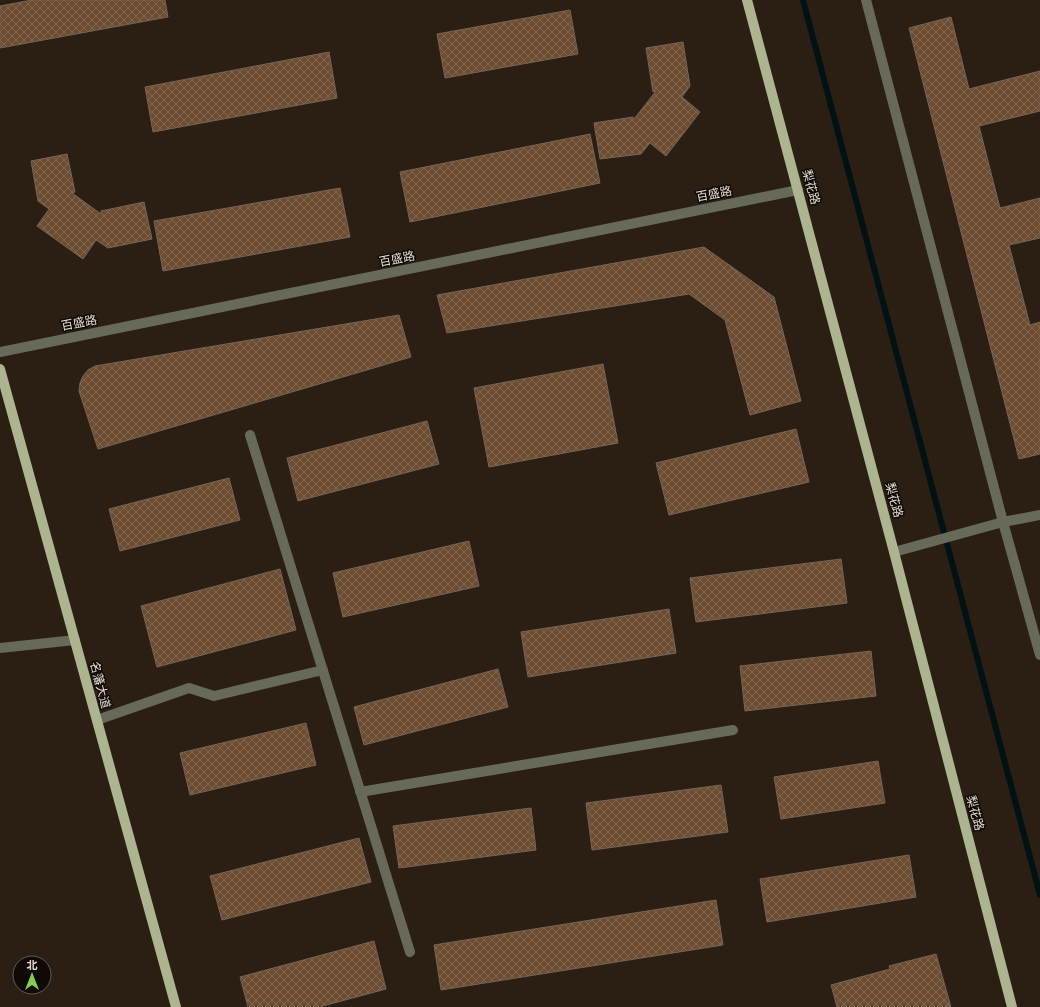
<svg xmlns="http://www.w3.org/2000/svg" width="1040" height="1007" viewBox="0 0 1040 1007" font-family="'Space Grotesk','Noto Sans SC',sans-serif">
<style>
.lines{fill:none;stroke-linecap:round;stroke-linejoin:round}
.stream{stroke:#021114;stroke-width:6}
.building{fill:url(#building-cross-hatch);stroke:#756558}
.minor{stroke:#676a59;stroke-width:10}
.major{stroke:#adb490;stroke-width:10}
.labels{text-anchor:middle;dominant-baseline:central;stroke-width:3;stroke-linejoin:round;paint-order:stroke}
.street-label{font-size:12px;fill:#e3dad2;stroke:#0f0a06}
</style>
<defs>
<pattern id="building-cross-hatch" width="8" height="8" patternUnits="userSpaceOnUse"><rect width="8" height="8" fill="#6d4d32"/><path d="M0 0l8 8M0 8l8-8" fill="none" stroke="#82664f"/></pattern>
</defs>
<rect width="100%" height="100%" fill="#2b1e13"/>
<g class="lines">
<path class="stream" d="M803,0l237,895"/>
</g>
<path class="building" d="M32,0h133l3,17 -168,31v-42z
M570,10l8,44 -133,24 -8,-44z
M951,17l18,72 71,-18v40l-61,15 21,82 40,-10v40l-31,7 21,80 10,-3v40h-1l1,4v88l-21,5 -110,-431z
M683,42l7,44 -8,11 18,15 -34,44 -16,-13 -9,11 -41,5 -6,-36 39,-6 1,2 22,-28 -3,1 -7,-44z
M329,52l8,46 -184,34 -8,-45z
M590,134l10,49 -190,39 -10,-50z
M67,154l8,38 -3,1 29,21v-3l43,-9 8,37 -44,9 -12,-8 -13,19 -46,-33 12,-17 -11,-8 -7,-40z
M340,188l10,49 -187,34 -9,-50z
M704,247l70,50 27,104 -51,14 -25,-95 -36,-26 -242,39 -10,-38z
M399,315l12,42 -313,92 -19,-58 1,-8 3,-7 5,-6 7,-4z
M603,364l15,79 -129,24 -15,-79z
M427,421l12,43 -141,37 -11,-43z
M796,429l13,53 -140,33 -13,-52z
M229,478l11,42 -120,31 -11,-42z
M469,541l10,45 -136,31 -10,-44z
M841,559l6,44 -151,19 -6,-44z
M280,569l16,61 -139,37 -16,-61z
M669,609l7,44 -148,24 -7,-45z
M871,651l5,45 -131,15 -5,-45z
M498,669l10,38 -144,38 -10,-38z
M306,723l10,42 -126,30 -10,-42z
M878,761l7,42 -104,16 -7,-42z
M721,785l7,47 -136,18 -6,-47z
M531,808l5,42 -137,18 -6,-42z
M359,838l12,44 -149,38 -12,-44z
M909,855l7,42 -149,25 -7,-43z
M716,900l7,45 -282,45 -7,-45z
M374,941l12,48 -67,18h-71l-8,-30z
M936,954l15,53h-114l-6,-22 59,-16 -1,-3z"/>
<g class="lines">
<path class="minor" d="M866,0l137,522 37,133
M0,352l798,-162
M250,435l160,517
M894,552l109,-30 37,-7
M0,648l75,-8
M97,720l92,-32 25,8 109,-26
M360,792l373,-62"/>
<path class="major" d="M747,0l147,552 118,455
M0,369l176,638"/>
</g>
<g class="labels">
<g class="street-label">
<text transform="translate(811 187) rotate(75)">梨花路</text>
<text transform="translate(714 194) rotate(-11)">百盛路</text>
<text transform="translate(397 259) rotate(-11)">百盛路</text>
<text transform="translate(79 323) rotate(-11)">百盛路</text>
<text transform="translate(894 500) rotate(75)">梨花路</text>
<text transform="translate(100 685) rotate(75)">名藩大道</text>
<text transform="translate(975 813) rotate(75)">梨花路</text>
</g>
</g>
<g transform="translate(32 975)"><circle r="19" fill="#0f0a06" stroke="#645d58"/>
<path d="M0-3L7 15L0 10L-7 15Z" fill="#83d04f"/>
<text y="-6" font-size="11" font-weight="bold" text-anchor="middle" fill="#e3dad2">北</text>
</g>
</svg>
